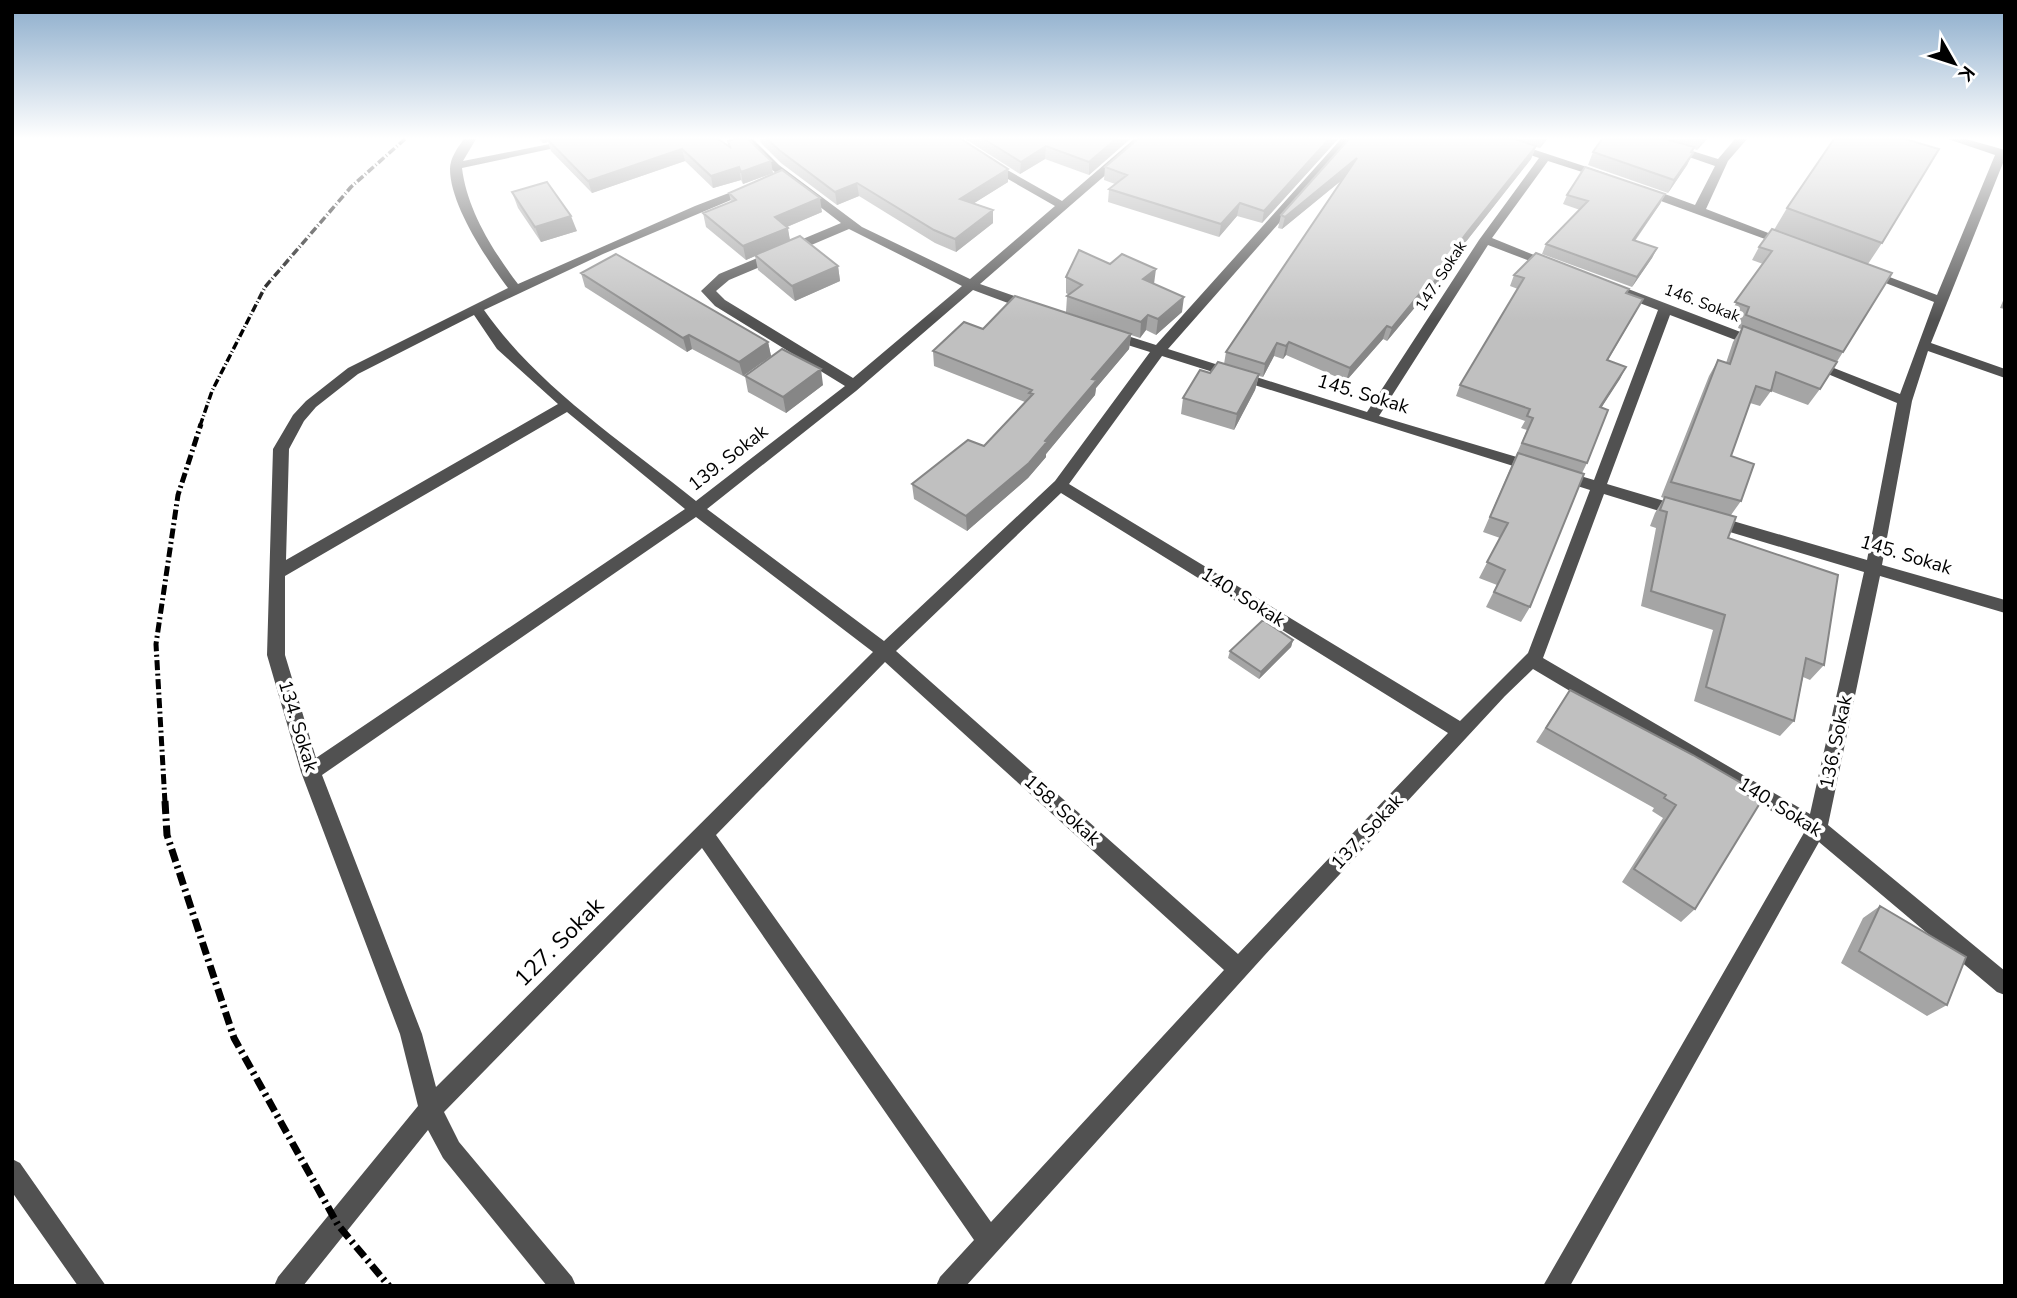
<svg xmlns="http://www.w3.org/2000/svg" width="2017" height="1298" viewBox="0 0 2017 1298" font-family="'Nunito Sans',sans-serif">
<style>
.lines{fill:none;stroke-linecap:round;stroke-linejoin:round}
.minor{fill:#515151;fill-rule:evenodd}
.rail-far2{stroke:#000;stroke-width:3.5;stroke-dasharray:8 2.5 1 2.5;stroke-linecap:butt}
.rail-far1{stroke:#000;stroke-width:5;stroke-dasharray:10 3.5 2 3.5;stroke-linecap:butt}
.rail{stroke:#000;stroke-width:7;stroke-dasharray:13 4.5 2.5 4.5;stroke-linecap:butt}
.wall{fill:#a5a5a5}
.shaded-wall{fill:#868686}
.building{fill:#c0c0c0;stroke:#868686;stroke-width:2}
.labels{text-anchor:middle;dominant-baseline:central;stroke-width:7;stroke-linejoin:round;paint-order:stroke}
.far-street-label{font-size:16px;fill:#000;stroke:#fff}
.street-label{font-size:19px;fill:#000;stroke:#fff}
.near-street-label{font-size:23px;fill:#000;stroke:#fff}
</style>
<rect width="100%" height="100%" fill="#fff"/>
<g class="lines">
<path class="minor" d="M464,139h12l-13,22 112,-22h22l-135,29c5,42 31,83 56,116l177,-78 52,-20 10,3 -154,65 -119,56c54,77 139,132 212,191l149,-115 -130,-80 -14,-15 18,-17 122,-51 -70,-54 -30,-30h12l26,26 83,62 108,52 85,-73 -68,-39 -40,-28h13l35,24 67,38 72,-62h13l-167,145 57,20v6h-10l-54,-20 -117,101 -149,118 177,132 171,-160 95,-129 -48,-15v-6h10l44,14 185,-206h12l-185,210 199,63 112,-172 60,-82 -54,-19h17l106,35v4l-4,1 -56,-18 -56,77 67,27 -1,3h-10l-60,-23 -109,171 215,64 64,-170 -58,-22v-6h10l154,59v6h-10l-84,-32 -63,169 81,24 2,4 -8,6 -78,-24 -61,164 267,156 54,-242 -161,-48 -2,-4 8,-6 158,46 30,-157 -93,-39 7,-4 5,1 84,33 34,-92 -74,-29 1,-3h10l66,25 58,-140 -47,-16h18l39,11v8l-74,185 74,26v9l-77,-27 -16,50 -30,164 123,35v13l-125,-37 -52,249 177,146v24l-8,-3 -178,-150 -249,444h-27l262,-455 -272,-162 -28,27 -241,260 -298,330h-30l4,-9 34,-37 -272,-392 -258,264 15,30 113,135 4,9h-29l-104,-128 -15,-28 -125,156h-29l4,-9 140,-171 -18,-72 -99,-262 -34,-117 6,-206 20,-34 13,-14 42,-33 160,-80c-21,-28 -58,-83 -58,-119 0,-11 8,-22 14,-30zM849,229l113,57 -109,92 -128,-78 -9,-9 13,-11zM474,315l23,34 61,55 -272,156 3,-111 15,-28 12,-14 42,-33zM1162,356l428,134 -62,163 -68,68 -391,-237zM567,412l118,97 -369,249 -31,-103v-79zM1061,493l387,240 -210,221 -342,-303zM696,517l177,135 -437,435 -14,-53 -100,-259zM885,662l339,308 -233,252 -275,-387z
M1637,139h17l64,20 17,-20h12l-19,22 -22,48 88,34 -2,3h-8l-145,-53v-6l4,-1 52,19 20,-39z
M12,1159l8,4 86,123h-28l-66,-94z"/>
<path class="rail-far2" d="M200,426l12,-35 53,-104 86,-100 54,-48"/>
<path class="rail-far1" d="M165,803l-9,-159 22,-149 23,-71"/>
<path class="rail" d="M165,801l2,34 67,203 104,187 51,61"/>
</g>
<path class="wall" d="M539,139h179l10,7v-5l45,32 -30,11 -2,-4 -28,8 -28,-27 -93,32 -41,-42 -3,-9 -5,1z
M760,139h201l47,43 -34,21 19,7v13l-37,29 -21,-9 -76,-47 -22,9 -56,-42 -20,-20z
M965,139h165l-41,36 -44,-16 -25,15z
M1338,139l-76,84 -25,-7 -18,21 -111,-35 1,-13 6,-5 -11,-4 1,-13z
M1349,139h198l-7,9 -4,-1 -5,12 -70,89 -31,47 -4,-1 -39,47 -4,-2 -37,42 -60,-26 -3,4 -9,-3 -11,21 -4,-1 -4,14 -21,40 -53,-16 2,-16 27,-25 14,-9 2,-12 116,-172 -60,49 -4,-1 3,-13z
M1602,139h105l-10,11 -3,-1 -7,16 -19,28 -80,-28 5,-13z
M512,192l65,39 -36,11 -23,-34z
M729,193l93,19 -35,15 3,13 48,26 2,15 -45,20 -37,-31 -3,-14 -9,4 -40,-33 -3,-14 28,-11z
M1665,194l-5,10 -25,37 22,7 -5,10 -20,29 -90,-33 4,-10 34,-34 -17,-6 4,-9z
M1787,208l95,35 -14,21 -25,88 -23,37 -12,16 -37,-14 -11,15 -10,-3 -19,53 10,45 -10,14 -3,23 96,127 -14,15 -7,-3 -9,44 -14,15 -86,-35 19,-71 -72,-24 15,-78 -6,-2 5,-13 9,-15 -3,-1 48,-121 9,-16 8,3 7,-21 8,-13 -3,-1 3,-8 -13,-5 35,-51 -11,-4 7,-13 15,-17z
M581,273l187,69 3,14 -28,20 -51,-27 -5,3 -102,-65z
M1514,275l115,14 -2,4 10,17 -29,50 18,7 -25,41 -14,55 -5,10 -52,134 -9,15 -35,-15 11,-22 -18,-7 21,-40 -17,-6 44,-102 -6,-2 4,-7 -69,-25 4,-11 58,-96 -8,-3z
M1066,277l88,6 28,29 -26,23 -10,-5 -6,8 -9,-3 -2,14 -33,39 -1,7 -49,59v3l-18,21 -61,53 -53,-32 -2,-15 72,-38 41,-44 -91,-36 -1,-15 50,-22 125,-2 -42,-15 1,-16 2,-1 -3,-2z
M2005,296v13l-5,-1z
M745,376l78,9 -37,28 -38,-21z
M1293,640l-2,7 -32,32 -31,-21 2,-7z
M1560,705l185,88 -50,116 -14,13 -59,-40 41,-64 -11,-7 2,-3 -118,-66z
M1880,906l67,99 -20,11 -86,-53 22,-45z"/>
<path class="shaded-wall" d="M542,139h20h-15l1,3 -5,1z
M1116,139h14l-41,36v-13z
M1329,139h9l-76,84 2,-12z
M1543,139h4l-7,9z
M1703,139h4l-10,11z
M1046,146l-1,13 -25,15 1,-12z
M1536,146l-5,13 -70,89 -31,47 4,-13 31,-47z
M682,149l3,12 -93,32 -4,-12z
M1693,153l-6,12 -19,28 6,-13z
M1357,158l-3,12 -72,59 3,-12z
M771,161l2,12 -30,11 -2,-12z
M739,167l2,13 -28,8 -2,-12z
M1008,169v13l-48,30v-13z
M857,183l2,13 -22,9 -2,-13z
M1665,194l-5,10 -32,46 5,-10z
M820,198l2,14 -45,19 -2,-14z
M1240,203l-3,13 -18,21 2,-13z
M993,210v13l-37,29 -1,-13z
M571,216l6,15 -36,11 -6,-15z
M788,228l2,13 -44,19 -3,-14z
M1657,248l-5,10 -20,29 5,-10z
M838,266l2,15 -45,20 -3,-15z
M1156,269l-2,15 -11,-5z
M1430,281l-4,13 -39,47 5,-13z
M1184,297l-2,15 -26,23 2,-16z
M1148,315l-2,15 -6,8 1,-16z
M1387,326l-4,13 -37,42 4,-13z
M1131,334l-2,15 -33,39 -1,7 -49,59v3l-18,21 -61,53 -1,-15 79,-75 47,-62z
M689,335l3,14 -5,3 -4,-14z
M768,342l3,14 -28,20 -4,-14z
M1289,342l-3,13 -3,4 3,-13z
M1277,343l-3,13 -11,21 2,-13z
M1626,367l-6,12 -26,40 6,-12z
M821,369l2,16 -37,28 -3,-16z
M1259,374l-4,16 -21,40 3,-16z
M1293,640l-2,7 -32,32 2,-7z"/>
<path class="building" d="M547,139h171l12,8 -2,-6 7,-2h13l23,22 -30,11 -2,-5 -28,9 -29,-27 -94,32z
M767,139h194l47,30 -48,30 33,11 -38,29 -21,-9 -77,-47 -22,9 -56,-42z
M984,139h132l-27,23 -43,-16 -25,16z
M1138,139h191l-65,72 -24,-8 -19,21 -112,-35 18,-14 -22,-8z
M1349,139h166l21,7 -71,89 -31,47 -4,-1 -38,47 -5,-2 -37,42 -61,-26 -3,4 -9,-3 -12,21 -39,-12 131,-194 -72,59 -4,-2z
M1602,139h64l28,8 -3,5 2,1 -19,27 -81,-28z
M1834,139h71l34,10 -57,94 -95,-35z
M1585,167l80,27 -32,46 24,8 -20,29 -91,-33 42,-43 -21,-6z
M782,170l38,28 -45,19 13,11 -45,18 -40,-33 33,-13 -7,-7z
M547,182l24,34 -36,11 -23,-35z
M1772,229l120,44 -49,79 -97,-37 3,-8 -14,-5 37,-51 -13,-4z
M800,236l38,30 -46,20 -37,-31z
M1079,250l31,14 12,-10 34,15 -13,10 41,18 -26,22 -10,-4 -7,7 -74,-26 15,-11 -16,-8z
M1536,253l93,36 -3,4 17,6 -36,61 19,7 -26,40 8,3 -21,53 -65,-20 11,-25 -6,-2 3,-7 -70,-24 64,-107 -10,-3z
M616,254l152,88 -29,20 -50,-27 -6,3 -102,-65z
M1015,296l116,38 -39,45 5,1 -52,61 2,1 -18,21 -63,53 -54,-32 56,-44 16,6 49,-52 -4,-1 3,-3 -99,-39 31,-29 19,7z
M1743,326l94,36 -17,27 -44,-17 -5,19 -15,-5 -25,70 23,8 -13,37 -70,-19 47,-122 12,4z
M782,349l39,20 -38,28 -38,-21z
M1218,362l41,12 -22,40 -54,-16 17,-28 10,3z
M1518,453l66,21 -54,133 -36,-15 11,-22 -18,-8 21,-39 -18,-6z
M1665,497l71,20 -8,21 110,37 -14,90 -18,-7 -12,63 -88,-34 19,-72 -74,-24 16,-79 -7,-2z
M1263,620l30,20 -32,32 -31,-21z
M1570,690l123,65 55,32 -3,6 15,10 -65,106 -61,-40 42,-64 -12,-7 2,-3 -120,-67z
M1880,906l86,51 -19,48 -88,-54z"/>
<linearGradient id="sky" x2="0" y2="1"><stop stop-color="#8baccb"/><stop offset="0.43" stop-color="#fff"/><stop offset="1" stop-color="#fff" stop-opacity="0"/></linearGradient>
<rect width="2017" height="321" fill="url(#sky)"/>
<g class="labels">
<g class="far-street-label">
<text transform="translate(1441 276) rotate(-57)">147. Sokak</text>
<text transform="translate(1702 303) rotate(21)">146. Sokak</text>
</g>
<g class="street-label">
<text transform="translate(1363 394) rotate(17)">145. Sokak</text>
<text transform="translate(728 458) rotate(-38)">139. Sokak</text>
<text transform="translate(1906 555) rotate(17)">145. Sokak</text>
<text transform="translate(1243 597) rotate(32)">140. Sokak</text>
<text transform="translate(298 726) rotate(73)">134. Sokak</text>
<text transform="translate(1836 742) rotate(-78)">136. Sokak</text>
<text transform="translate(1780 807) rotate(32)">140. Sokak</text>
<text transform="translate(1062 810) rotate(42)">158. Sokak</text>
<text transform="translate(1367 832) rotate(-47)">137. Sokak</text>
</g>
<g class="near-street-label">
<text transform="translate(559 942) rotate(-45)">127. Sokak</text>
</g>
</g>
<rect width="2017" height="1298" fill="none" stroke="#000000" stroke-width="28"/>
<g transform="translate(1954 63) rotate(129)" stroke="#ffffff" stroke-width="5" paint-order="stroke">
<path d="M0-5L12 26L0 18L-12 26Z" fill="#000000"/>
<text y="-10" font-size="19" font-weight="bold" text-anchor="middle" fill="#000000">K</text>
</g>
</svg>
